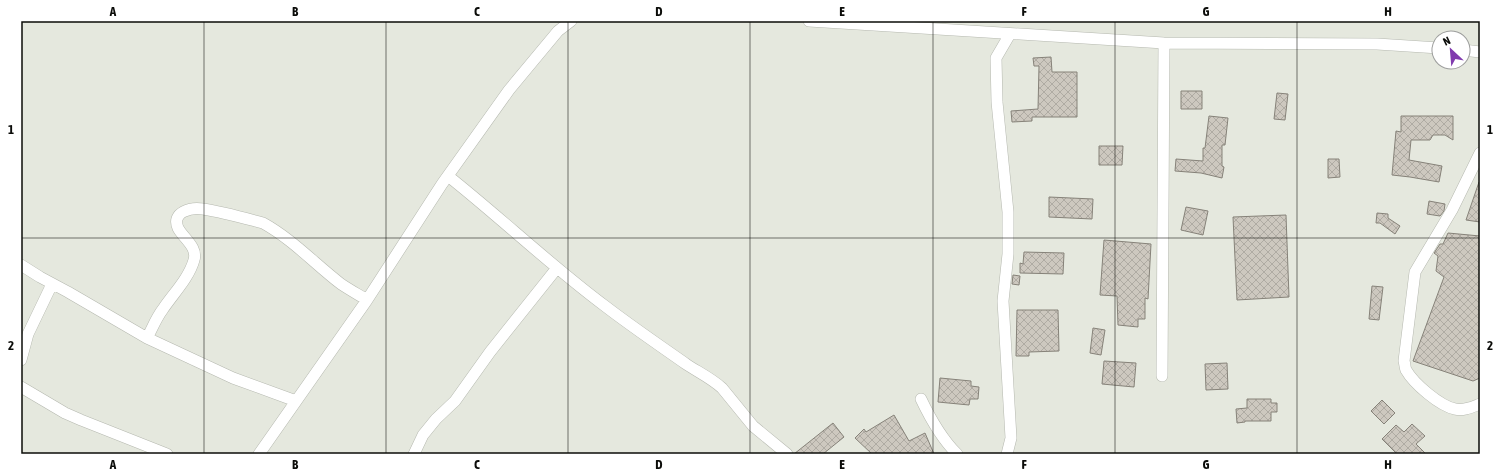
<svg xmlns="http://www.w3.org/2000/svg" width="1501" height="475" viewBox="0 0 1501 475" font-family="'Asap Condensed',sans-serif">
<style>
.building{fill:url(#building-cross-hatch);stroke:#868279}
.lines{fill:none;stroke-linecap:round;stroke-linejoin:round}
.minor-casing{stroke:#b5b8af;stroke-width:12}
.minor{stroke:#fff;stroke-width:11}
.grid{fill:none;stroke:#0b0c09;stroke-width:1;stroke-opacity:0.55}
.neatline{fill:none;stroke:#0b0c09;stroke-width:1.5}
.grid-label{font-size:13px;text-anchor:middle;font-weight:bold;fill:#0b0c09}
</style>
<defs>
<pattern id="building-cross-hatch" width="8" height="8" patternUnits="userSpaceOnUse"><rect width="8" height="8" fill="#cdc8bf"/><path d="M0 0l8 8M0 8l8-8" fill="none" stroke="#afaba3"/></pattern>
</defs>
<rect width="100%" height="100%" fill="#e5e8de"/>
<path class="building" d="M1051,57l1,15h25v45h-45v4l-20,1 -1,-11 27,-2 1,-43h-5l-1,-8z
M1181,91h21v18h-21z
M1277,93l11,1 -3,26 -11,-1z
M1209,116l19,2 -3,27h-3v21l2,1 -2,11 -21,-5 -26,-2 1,-12 27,2v-13h2z
M1401,116h52v24l-8,-5h-12l-3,5h-19l-2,20 33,6 -3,16 -29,-5 -18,-2 4,-44 5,1z
M1099,146h24l-1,19h-23z
M1328,159h11l1,18 -12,1z
M1479,182l1,1v39l-14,-2z
M1049,197l44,2 -1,20 -43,-2z
M1429,201l16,3 -1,7 -4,5 -13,-2z
M1186,207l22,4 -5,24 -22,-5z
M1377,213l11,1v4l12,8 -5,8 -15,-11h-4z
M1286,215l3,82 -52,3 -4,-83z
M1448,233l32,3v142l-7,3 -60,-20 31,-84 -8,-6 2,-15 -4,-3 6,-9h3z
M1104,240l47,4 -3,55 -3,-1v21h-7v8l-20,-2 -1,-29 -17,-1z
M1024,252l40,1 -1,21 -43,-1v-10l3,1z
M1013,275l7,1 -1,9 -7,-1z
M1372,286l11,1 -4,33 -10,-1z
M1017,310h41l1,41 -30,1v4h-13z
M1093,328l12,2 -4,25 -11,-2z
M1104,361l32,2 -2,24 -32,-3z
M1227,363l1,26 -22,1 -1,-26z
M940,378l31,3v5l8,1 -1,12h-8l-1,6 -31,-3z
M1247,399h24v4h6v9h-6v9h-26v1l-8,1 -1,-14 11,-1z
M1382,400l13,13 -11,11 -13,-13z
M894,415l15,26 16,-8 9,21h-62l-17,-16 9,-9 2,3z
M833,423l11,14 -21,17h-29z
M1412,424l13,12 -9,8 10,10h-29l-15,-15 14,-14 8,7z"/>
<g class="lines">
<defs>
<path id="minor" d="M809,21l355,22 213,1 62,4
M1463,50l17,2
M1480,153l-28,57 -37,62 -11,89c1,3 1,7 2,9 8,14 34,36 49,39 9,2 17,-2 25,-5
M448,176c53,42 102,89 157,130 26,20 54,39 81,58 12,8 25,14 36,24l31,38 34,28
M21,265l19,12 28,15 79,46 86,40 63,23
M147,338c5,-9 9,-20 16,-29 10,-15 26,-31 31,-49 4,-13 -11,-22 -16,-32 -7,-16 13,-21 25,-19 20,3 41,9 60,14 29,16 52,41 78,61 9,6 18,11 26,16
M21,360l7,-26 24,-50
M1162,376l2,-333
M21,387l44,26 16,7 86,34
M921,399c9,19 21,40 36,55
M259,454l108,-154 75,-116 67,-94 49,-59 13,-10
M414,454l9,-19 13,-16 19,-18 35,-49 67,-84
M1007,454l4,-16 -8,-137 5,-47v-42l-11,-110 -1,-44 14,-24"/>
</defs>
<use href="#minor" class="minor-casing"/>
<use href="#minor" class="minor"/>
</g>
<path class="grid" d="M204,21v433M386,21v433M568,21v433M750,21v433M933,21v433M1115,21v433M1297,21v433M21,238h1459"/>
<rect width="1501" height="475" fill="none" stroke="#ffffff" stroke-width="44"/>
<g transform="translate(1451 50) rotate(334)"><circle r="19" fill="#ffffff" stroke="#9d9e9d"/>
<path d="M0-3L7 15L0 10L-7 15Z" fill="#813bae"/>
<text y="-6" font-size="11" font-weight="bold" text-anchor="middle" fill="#0b0c09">N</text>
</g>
<rect x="22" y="22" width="1457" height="431" class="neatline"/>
<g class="grid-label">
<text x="113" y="16">A</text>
<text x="295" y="16">B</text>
<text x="477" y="16">C</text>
<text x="659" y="16">D</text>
<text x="842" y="16">E</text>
<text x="1024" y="16">F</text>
<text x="1206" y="16">G</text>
<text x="1388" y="16">H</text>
<text x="11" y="134">1</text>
<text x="1490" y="134">1</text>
<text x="11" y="350">2</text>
<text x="1490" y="350">2</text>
<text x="113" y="469">A</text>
<text x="295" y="469">B</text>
<text x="477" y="469">C</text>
<text x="659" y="469">D</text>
<text x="842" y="469">E</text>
<text x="1024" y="469">F</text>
<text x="1206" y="469">G</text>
<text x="1388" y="469">H</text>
</g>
</svg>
